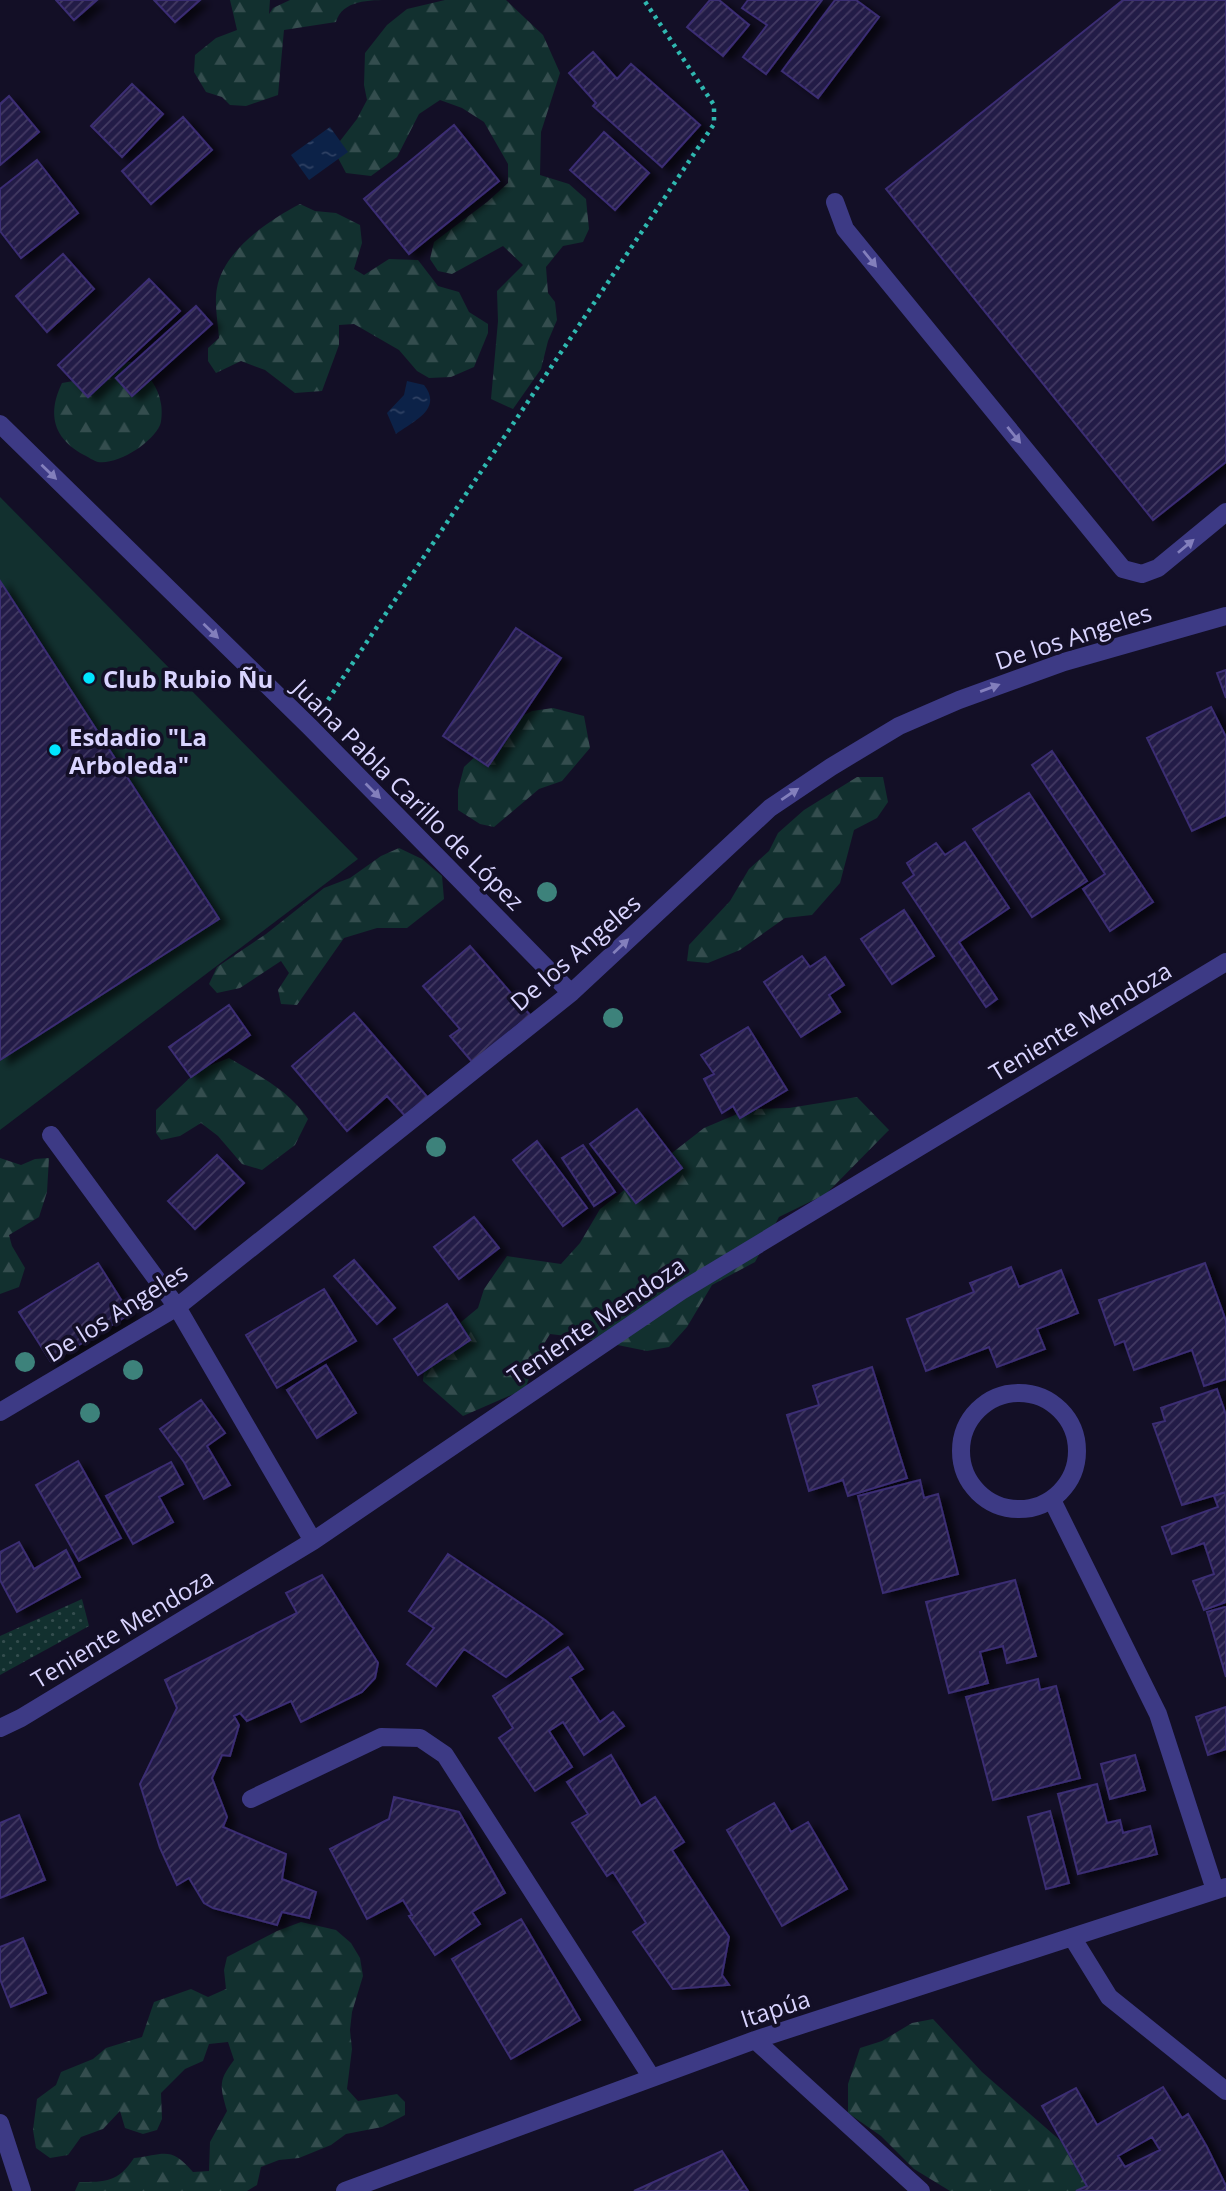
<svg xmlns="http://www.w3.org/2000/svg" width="1226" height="2191" viewBox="0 0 1226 2191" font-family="'Open Sans',sans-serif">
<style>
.grass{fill:url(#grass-dots)}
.forest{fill:url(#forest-firs)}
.garden{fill:#12302f}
.water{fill:url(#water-ripples)}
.building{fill:url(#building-hatch);stroke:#3b2d73;stroke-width:2;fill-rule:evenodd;filter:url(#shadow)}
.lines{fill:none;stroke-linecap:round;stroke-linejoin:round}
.path{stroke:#2fb8b0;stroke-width:4.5;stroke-dasharray:3.5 5;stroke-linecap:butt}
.minor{stroke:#3d3a85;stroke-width:18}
.tree{fill:#3d827b}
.oneway{fill:#837fbc}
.poi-dot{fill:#00e5ff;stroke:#130f26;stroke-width:2.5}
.labels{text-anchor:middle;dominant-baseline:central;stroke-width:7;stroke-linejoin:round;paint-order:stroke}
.street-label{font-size:24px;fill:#d9d4ff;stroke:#130f26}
.poi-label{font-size:24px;font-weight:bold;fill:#d9d4ff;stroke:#130f26;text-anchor:start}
</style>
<defs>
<pattern id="grass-dots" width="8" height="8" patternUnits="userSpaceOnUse" patternTransform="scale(1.75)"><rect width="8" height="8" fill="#12302f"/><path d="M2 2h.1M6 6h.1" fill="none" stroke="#344d4e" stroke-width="1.8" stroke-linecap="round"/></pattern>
<pattern id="forest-firs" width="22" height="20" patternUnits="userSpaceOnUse" patternTransform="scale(1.75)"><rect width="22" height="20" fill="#12302f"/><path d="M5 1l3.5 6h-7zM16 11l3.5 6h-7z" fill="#344d4e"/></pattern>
<pattern id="water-ripples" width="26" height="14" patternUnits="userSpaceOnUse" patternTransform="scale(1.75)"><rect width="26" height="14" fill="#0c2248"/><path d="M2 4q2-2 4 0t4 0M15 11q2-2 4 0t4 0" fill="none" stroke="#2f4163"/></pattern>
<pattern id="building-hatch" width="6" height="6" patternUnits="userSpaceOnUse" patternTransform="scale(1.75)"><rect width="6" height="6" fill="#241b47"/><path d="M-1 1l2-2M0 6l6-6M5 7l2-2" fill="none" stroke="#433b63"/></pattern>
<filter id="shadow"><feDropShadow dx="8" dy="4.5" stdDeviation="3.5" flood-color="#0009"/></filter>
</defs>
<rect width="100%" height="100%" fill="#130f26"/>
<path class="grass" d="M82,1599l7,27 -89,49v-39z"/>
<path class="forest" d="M230,0h40l-1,14 4,-6 17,-8h100c-20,0 -48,0 -54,22l-52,8 -6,65 -32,11 -16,-1 -8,-8 -16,-5 -12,-20 1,-17 21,-17 21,-8z
M445,0h61l37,35 17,38 -19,59 -1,43 29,9 17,15 3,30 -6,13 -20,4 -17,21 2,26 7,9 2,18 -9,21 -7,28 -28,40 -22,-10 7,-78 -1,-30 26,-26 -20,-19 -51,28 -14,-3 -8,-12 4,-17 53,-40 21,-19v-19l-24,-42 -22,-14 -22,-8 -21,14 -22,43 -26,19 -25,-3 -8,-15 2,-17 17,-22 10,-19 -3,-15 1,-32 22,-28 20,-16z
M300,204l15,7 21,2 24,12 2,18 -8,26 10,6 25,-16 29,1 20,26 21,6 10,20 19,12v9l-14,34 -23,10 -22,1 -12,-7 -18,-21 -45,-26 -15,1v20l-17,46 -27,2 -30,-23 -24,-9 -25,12 -8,-12v-13l11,-10c-1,-15 -5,-35 -2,-50 6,-37 52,-68 83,-84z
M129,362h8c10,11 22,26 24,42 1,4 1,17 -1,21 -8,18 -42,40 -62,37 -4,-1 -10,-5 -14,-7 -31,-17 -37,-41 -22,-72l17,-3z
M553,708l31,8 6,32 -28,33 -23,8 -45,38 -14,-3 -22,-14v-20l6,-23 50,-47 18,-9z
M857,777h26l5,25 -11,16 -23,12 -14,53 -28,32 -27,3 -45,32 -32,13 -21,-2 2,-16 41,-44 19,-32 20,-18 9,-18 26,-23z
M399,848l23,11 20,17 2,23 -37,29h-30l-33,10 -47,67 -16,-1 -3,-14 11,-17 -8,-12 -41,27 -23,5 -8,-9 8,-17 49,-33 58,-46 26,-10 31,-22z
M229,1058c29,17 60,32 79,61l-13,26 -33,25 -20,-6 -24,-28 -17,-13 -21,13 -19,4 -5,-7v-23l42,-40z
M857,1097l32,33 -63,64 -47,23 -24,45 -43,23 -25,42 -18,20 -22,4 -64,-13 -33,-4 -11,18 -14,37 -62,27 -40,-35 3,-30 52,-43 6,-19 23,-33 54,8 19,-21 20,-34 104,-81 45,-19 40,-1z
M0,1158l21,7 14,-6 14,-1 -2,34 -8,25 -30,18 3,11 13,22 -6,19 -19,7z
M301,1922l35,8 15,13 9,15 3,18 -11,36 -2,18 2,19 -5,40 11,12 39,-7 8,8v13l-23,12 -36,7 -15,11 -32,13 -20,2 -18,7 -4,18 -10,6h-172l4,-9c27,0 39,0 55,-24 31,-4 37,-12 59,14l16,-1 1,-29 17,-31c-7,-25 -9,-30 7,-51l-6,-18 -19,2 -6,17 -18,8 -24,24 1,26 -5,11 -14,4 -18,-6 -5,-17 -17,18 -22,8 -13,18 -18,3 -14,-10 -3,-18 4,-31 19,-14 5,-13 32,-13 13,-11 36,-11 12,-35 37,-13 17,8 18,-8 -2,-19 3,-13 50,-26z
M933,2019l49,53 127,111 -2,8h-157l-36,-22 -33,-33 -33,-23v-29l12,-36 22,-7 30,-18z"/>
<path class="garden" d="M0,497l358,362 -358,271z"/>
<path class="water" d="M330,127l18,25 -39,28 -18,-25z
M407,381l17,4c19,24 -10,36 -28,49l-9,-21 17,-18z"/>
<path class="building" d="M56,0h41l-23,20z
M154,0h46l-25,22z
M710,0h9l30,25 -26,31 -36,-29z
M748,0h74l-56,74 -23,-17 24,-32 -25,-17z
M835,0h21l23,17 -61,81 -36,-27z
M1123,0h103v462l-73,58 -267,-331z
M593,52l24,27 14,-15 69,61 -38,42 -69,-61 3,-3 -27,-30z
M132,84l31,30 -41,43 -31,-31z
M9,96l30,36 -39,33v-61z
M183,117l29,33 -61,54 -29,-33z
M454,125l45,56 -90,73 -45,-55z
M604,132l45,41 -34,37 -45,-40z
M37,160l41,53 -57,45 -21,-27v-42z
M63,254l31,35 -47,43 -31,-36z
M149,279l31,32 -92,86 -30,-32z
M196,306l16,18 -80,72 -16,-18z
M0,581l219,338 -219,141z
M516,628l45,30 -73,108 -45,-30z
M1226,670v28l-9,-25z
M1211,707l15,30v78l-34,16 -45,-93z
M1052,751l101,151 -43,29 -27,-42 22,-15 -73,-109z
M1029,793l58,88 -55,36 -59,-88z
M965,842l44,66 -50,34 38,57 -11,8 -83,-124 11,-8 -7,-12 29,-20 9,12z
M904,910l30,46 -42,28 -31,-45z
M470,946l60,69 -57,48 -23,-27 10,-7 -37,-43z
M802,956l8,11 15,-10 19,28 -15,10 11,17 -39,25 -37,-55z
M229,1005l21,30 -59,42 -22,-30z
M354,1013l75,86 -22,19 -20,-22 -40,35 -55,-65z
M748,1027l39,63 -47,28 -7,-12 -11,7 -18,-34 10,-5 -13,-19z
M637,1109l45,59 -46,35 -46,-59z
M537,1141l50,67 -24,18 -50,-66z
M583,1145l32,47 -21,14 -32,-48z
M217,1155l27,28 -49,46 -27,-28z
M474,1217l25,31 -40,31 -25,-32z
M354,1260l41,48 -18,16 -43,-48z
M98,1263l32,51 -79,48 -32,-50z
M1205,1263l21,58v58l-22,7 -12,-36 -58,20 -10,-29 -9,4 -16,-45z
M1011,1267l8,20 42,-17 17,43 -41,16 8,20 -48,18 -8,-20 -63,24 -19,-52 67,-27 -4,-9z
M324,1289l32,52 -79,47 -31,-53z
M447,1304l23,36 -52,35 -24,-36z
M326,1365l30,48 -39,25 -30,-48z
M872,1367l35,111 -59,18 -5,-16 -34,11 -22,-76 32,-10 -6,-19z
M1217,1389l9,26v77l-44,13 -29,-81 12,-3 -4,-13z
M201,1400l24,33 -18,13 23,39 -26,14 -20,-37 -24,-33z
M78,1461l43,77 -42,23 -43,-76z
M171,1462l12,22 -24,13 14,25 -40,22 -27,-48z
M920,1480l4,18 14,-4 20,80 -75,19 -25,-97z
M1226,1492v110l-22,8 -11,-29 21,-7 -10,-31 -32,11 -10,-27 56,-20 -4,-11z
M19,1542l15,27 32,-19 14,27 -63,35 -17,-32v-28z
M448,1554l97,66 17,14 -56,43 -42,-28 -28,37 -29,-22 27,-36 -25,-17z
M322,1575l56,88 -3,15 -13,14 -61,30 -10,-21 -44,20 -7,-8 -6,3 5,9 -9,31 -8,-1 -10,23 15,39 -4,10 63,27 -4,25 34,13 -7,26 -27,-6 -5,13 -64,-17 -9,-5 -15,-25 -12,7 -17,-37 -20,-64 37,-76 -12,-28 132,-67 -11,-20z
M1015,1580l21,76 -29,7 -4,-17 -23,6 8,31 -39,10 -23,-91z
M1225,1607h1v70l-19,-65z
M568,1647l15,22 -13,8 30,45 13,-10 11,14 -40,29 -21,-33 -14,9 23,36 -37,24 -36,-53 14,-10 -20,-32z
M1038,1679l2,11 16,-4 24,92 -87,22 -27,-103z
M1226,1707v42l-18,6 -12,-38z
M611,1755l30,51 14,-9 29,45 -12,8 57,87 -7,38 7,10 -56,4 -40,-57 13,-9 -33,-51 -6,4 -35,-53 16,-9 -21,-32z
M1135,1755l10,35 -35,9 -9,-35z
M1097,1784l10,39 13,-3 3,13 27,-7 7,28 -79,20 -20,-80z
M394,1797l65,15 46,81 -33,19 8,12 -45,31 -26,-39 3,-1 -9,-15 -36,19 -37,-70 59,-30z
M774,1803l17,29 17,-10 39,67 -65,37 -55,-96z
M1050,1811l19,72 -23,6 -18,-72z
M19,1815l26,65 -45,18v-75z
M521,1919l59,101 -69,39 -59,-100z
M23,1938l23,55 -35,14 -11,-28v-32z
M1163,2087l19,31 6,-4 19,33 19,39v5h-150l11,-5 -45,-80 34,-18 21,37zM1152,2137l8,13 -35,17 -7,-11z
M722,2151l26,40h-114z"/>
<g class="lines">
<path class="path" d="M328,700l386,-576v-19l-70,-105"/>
<path class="minor" d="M835,202l10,27 278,340 19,5 16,-6 68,-56
M0,424l310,303 261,266
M51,1135l126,172 136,234
M961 1451a58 58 0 1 1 116 0a58 58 0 1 1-116 0Z
M0,1412l177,-105 394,-314 199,-185 61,-41 68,-41 60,-26 105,-38 162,-46
M1052,1500l106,214 57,176
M0,1728l21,-10 292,-177 368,-250 545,-329
M251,1799l130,-62 39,1 25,17 207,323
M1072,1937l37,60 117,94
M755,2040l166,151
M0,2123l22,68
M345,2191l410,-151 471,-153"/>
</g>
<g class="tree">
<circle cx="547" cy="892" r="10"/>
<circle cx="613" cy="1018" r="10"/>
<circle cx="436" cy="1147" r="10"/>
<circle cx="25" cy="1362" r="10"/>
<circle cx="133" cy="1370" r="10"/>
<circle cx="90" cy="1413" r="10"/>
</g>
<defs><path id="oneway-solid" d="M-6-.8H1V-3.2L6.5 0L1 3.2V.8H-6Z" transform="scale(1.75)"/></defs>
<g class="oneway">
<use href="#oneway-solid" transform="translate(870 259) rotate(51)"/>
<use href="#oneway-solid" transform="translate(1014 435) rotate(51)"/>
<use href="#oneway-solid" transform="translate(49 472) rotate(44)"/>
<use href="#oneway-solid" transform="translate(1186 546) rotate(-40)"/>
<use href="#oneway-solid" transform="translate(211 631) rotate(44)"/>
<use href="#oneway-solid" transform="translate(990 688) rotate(-20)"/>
<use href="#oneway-solid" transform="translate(373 791) rotate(45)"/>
<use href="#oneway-solid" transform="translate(790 794) rotate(-34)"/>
<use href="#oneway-solid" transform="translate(621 946) rotate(-43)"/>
</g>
<g class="poi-dot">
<circle cx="89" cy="678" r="7"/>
<circle cx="55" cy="750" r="7"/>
</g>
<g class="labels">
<g class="street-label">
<text transform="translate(1073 636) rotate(-18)">De los Angeles</text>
<text transform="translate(409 794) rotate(45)">Juana Pabla Carillo de López</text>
<text transform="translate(575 952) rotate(-41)">De los Angeles</text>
<text transform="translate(1080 1021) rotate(-31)">Teniente Mendoza</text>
<text transform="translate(116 1312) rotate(-32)">De los Angeles</text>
<text transform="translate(596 1320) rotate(-34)">Teniente Mendoza</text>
<text transform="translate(122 1628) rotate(-31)">Teniente Mendoza</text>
<text transform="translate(775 2008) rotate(-18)">Itapúa</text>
</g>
<g class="poi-label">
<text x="103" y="678">Club Rubio Ñu</text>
<text x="69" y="736">Esdadio "La<tspan x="69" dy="28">Arboleda"</tspan></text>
</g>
</g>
</svg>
